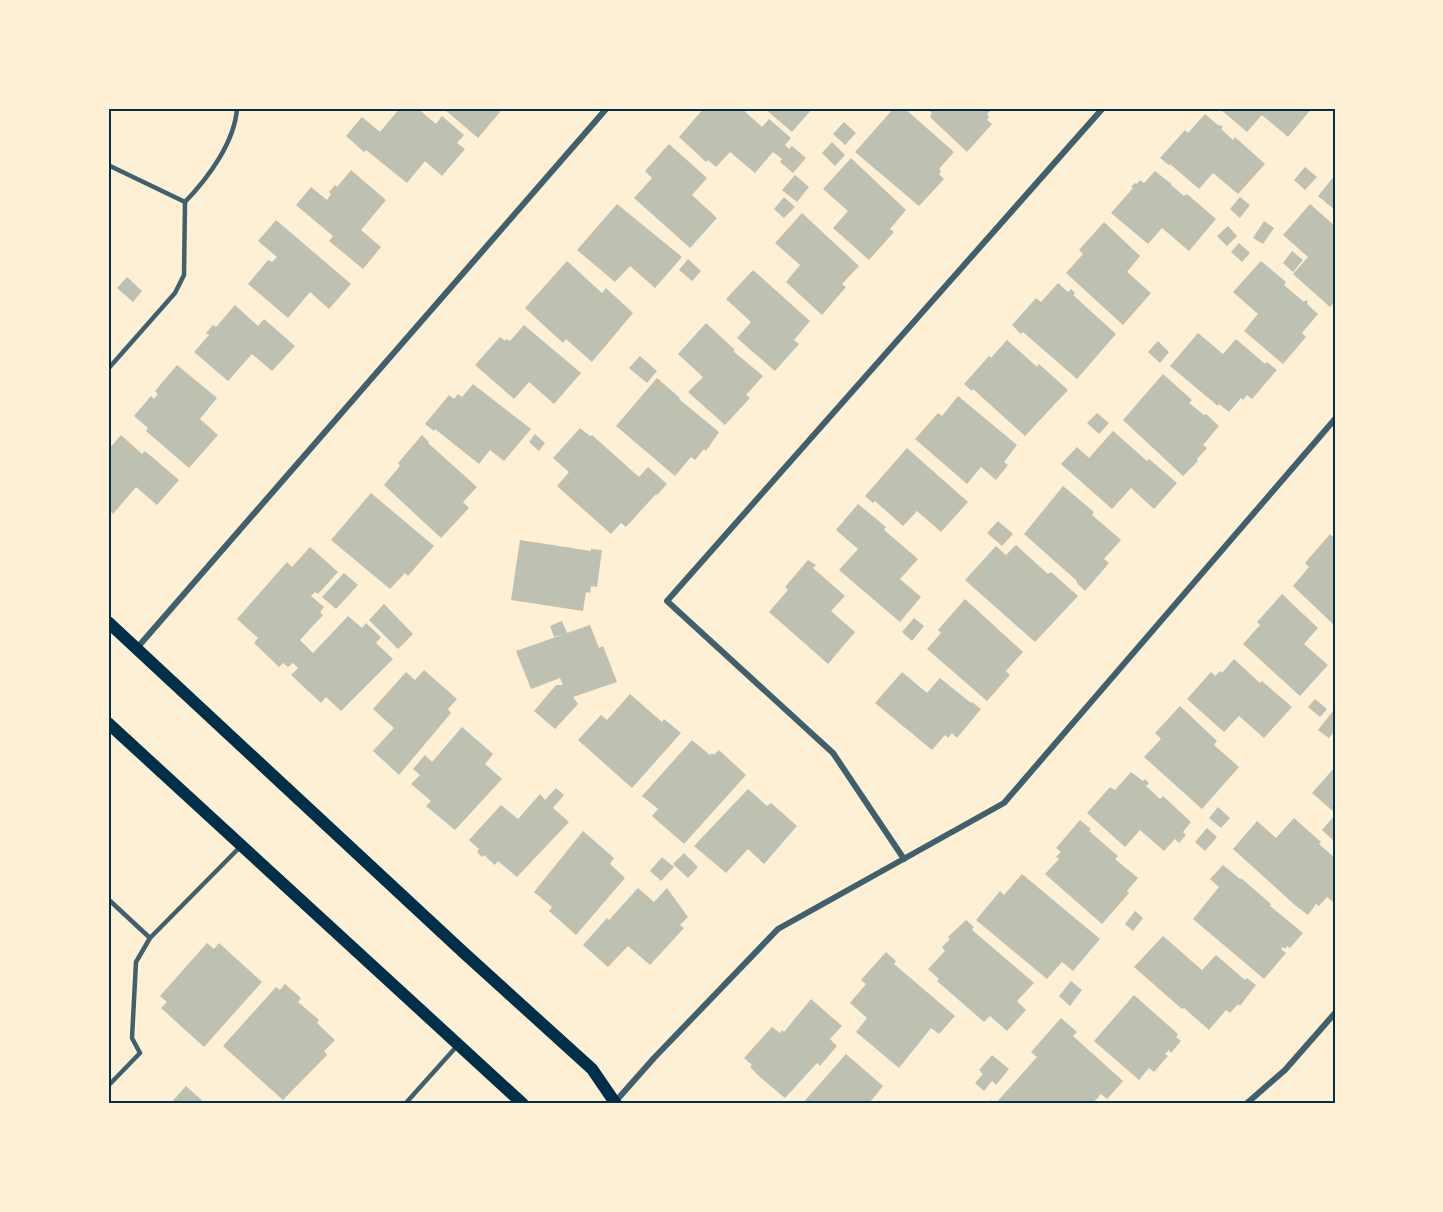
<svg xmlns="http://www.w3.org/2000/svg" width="1443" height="1212" viewBox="0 0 1443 1212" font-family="Lora,serif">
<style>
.building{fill:#bec0b2}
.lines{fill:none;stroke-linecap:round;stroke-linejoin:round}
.service{stroke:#3f606c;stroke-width:4.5}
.minor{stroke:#3f606c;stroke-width:6}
.secondary{stroke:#003049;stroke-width:12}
.neatline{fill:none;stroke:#003049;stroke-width:2}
</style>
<rect width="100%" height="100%" fill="#fdf0d5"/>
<path class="building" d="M400,108h17l19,16 6,-8 22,19 -7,8 8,6 -23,27 -17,-15 -18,22 -41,-33 -2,2 -18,-16 16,-19 18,15z
M443,108h52l5,4 -22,26z
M704,108h37l21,19 7,-8 22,19 -6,7 4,4 3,-3 14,12 -13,15 -13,-11 2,-3 -9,-7 -18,21 -25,-21 -14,15 -8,-7 -2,2 -27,-25z
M764,108h49l-21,24z
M894,108h10l50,44 -15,17 2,2 -2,3 5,5 -25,27 -64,-54z
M926,108h67l-6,6 2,3 -2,3 5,4 -25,28 -37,-35 2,-4z
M1219,108h93l-24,29 -26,-22 -15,17z
M1205,114l14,12 1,-1 3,2 -2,2 12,11 2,-3 30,27 -27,30 -25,-21 -14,16 -29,-25 -1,1 -9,-7 25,-28 3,3z
M844,122l12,11 -11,12 -12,-11z
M832,142l13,13 -10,11 -13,-13z
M669,144l38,34 -15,17 25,23 -27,30 -56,-50 18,-20 -7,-7z
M851,158l55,52 -16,19 4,3 -25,28 -36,-32 15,-17 -25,-22z
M1305,167l12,10 -12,13 -11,-10z
M351,170l35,30 -25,30 20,17 -18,22 -34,-28 4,-5 -37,-31 15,-18 16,13 4,-6 -2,-2 6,-7 2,2z
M1155,171l15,12 1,-1v3l13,11 3,-2 29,25 -27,32 -27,-23 -14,16 -37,-31 22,-25 -2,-1 4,-4 2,1 3,-4 4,3z
M795,175l14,12 -12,15 -15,-12z
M1335,175v35l-17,-14z
M784,197l11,10 -11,11 -10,-9z
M1240,197l10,8 -10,13 -10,-9z
M617,204l65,53 -27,31 -25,-22 -15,16 -38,-32z
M1310,204l25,22v75l-5,6 -37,-33 15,-17 -25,-22z
M802,213l57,53 -17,18 4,3 -24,28 -36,-33 14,-17 -25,-22z
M276,220l75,64 -22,25 -19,-17 -22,26 -40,-34 20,-24 4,2 5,-5 -19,-16z
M1264,221l10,7 -11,16 -10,-6z
M1104,222l36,34 -13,16 24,21 -28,32 -57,-52 17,-19 -4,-4z
M1228,226l9,10 -10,10 -10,-10z
M1239,243l11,10 -8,9 -11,-10z
M1292,251l11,9 -10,12 -10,-9z
M688,259l13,12 -9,10 -13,-11z
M567,261l35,32 4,-5 27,25 -41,49 -26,-23 -3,4 -38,-35z
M1261,261l25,21 -2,3 20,17 2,-2 2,2 -1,2 11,10 -16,19 4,4 -23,27 -39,-33 14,-17 -25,-22z
M753,270l57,51 -16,19 5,4 -24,27 -38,-33 14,-16 -25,-23z
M127,277l15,14 -9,11 -16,-14z
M1058,283l10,9 3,-3 4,4 -2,2 43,39 -39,45 -54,-47 -2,2 -9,-9 24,-27 5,4z
M235,305l23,21 6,-7 31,27 -23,25 -20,-17 -24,27 -34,-29 15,-17 -3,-2 7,-8 3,2z
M706,323l29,27 -2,1 30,25 -17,19 4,3 -25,27 -37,-33 15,-15 -25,-23z
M524,325l57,48 -27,31 -25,-22 -15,17 -39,-34 25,-28 5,4 1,-2 4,2z
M1198,333l25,21 13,-15 29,25 2,-2 10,8 -25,29 -5,-4 -4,5 -2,-2 -12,14 -10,-8 -1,2 -48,-40z
M1007,340l30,27 2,-3 29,26 -43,46 -52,-47 -1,2 -8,-7 25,-28 2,2z
M1158,341l11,11 -9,11 -12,-11z
M640,356l17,15 -10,12 -18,-15z
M177,365l40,33 -17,21 18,16 -29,33 -43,-37 2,-3 -14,-12 17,-20 3,3 4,-5 -3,-3z
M1163,374l29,26 -3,3 15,12 2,-1 13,12 -16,19 4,3 -10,11 1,2 -15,15 -60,-56z
M657,378l23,20 -1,1 40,33 -13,19 -2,-2 -9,11 -4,-3 -16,19 -59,-50z
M473,384l58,45 -27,32 -14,-11 -11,14 -44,-35 -1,2 -9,-7 24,-29 5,4 4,-5 4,3z
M958,396l59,49 -13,17 4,3 -12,15 -15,-13 -14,17 -52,-45 23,-26 4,3z
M1097,413l12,10 -10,11 -12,-11z
M580,428l10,8 2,-1 47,42 9,-10 19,17 -10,11 -1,-1 -30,33 -5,-4 -10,11 -54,-48 12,-14 -16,-14z
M1113,431l34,30 2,-2 28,24 -23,26 -23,-21 -19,21 -51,-45 16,-17 12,11z
M535,434l10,9 -6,8 -10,-9z
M121,435l21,19 3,-3 34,29 -22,25 -21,-18 -23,27 -5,-5v-59z
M422,435l7,7 -1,1 49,44 -14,15 6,6 -28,30 -57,-53 16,-19 -2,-3z
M907,448l61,54 -27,30 -24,-21 -14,15 -28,-25 -2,2 -8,-7z
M1063,486l31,26 -2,3 29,25 -17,19 5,4 -24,28 -9,-9 1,-1 -53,-47z
M371,493l63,53 -26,30 -3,-3 -15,16 -59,-49z
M858,504l28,23 -2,3 34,29 -18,20 21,18 -21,25 -61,-52 19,-21 -22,-19z
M998,521l15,13 -11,12 -15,-13z
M1330,534l5,5v87l-42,-40 16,-19 -4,-4z
M520,540l71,11v-2l11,1 -5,37 -6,-1 -1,7 -4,-1 -3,19 -72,-11z
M1016,545l32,29 3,-2 27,24 -43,46 -70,-62 31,-34 10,9z
M310,547l28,25 -20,22 -3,-2 -4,4 13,11 -4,5 3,3 -23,25 13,13 35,-37 14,12 4,-5 15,14 -5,6 17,16 -52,52 -15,-14 -5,6 -30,-28 7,-7 -5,-5 -5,4 -5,-4 -4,4 -25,-24 4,-5 -21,-19 50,-57 5,5z
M808,560l8,5 -3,3 32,28 -14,15 24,21 -27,32 -59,-52 19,-22 -3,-3z
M344,573l14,12 -22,24 -14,-12z
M1282,594l36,34 -14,16 24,21 -28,31 -57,-52 17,-19 -3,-3z
M965,599l58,53 -17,19 4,4 -23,26 -60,-52 14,-16 -3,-3z
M384,604l29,30 -15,15 -29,-29z
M914,618l10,8 -12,15 -10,-9z
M562,621l5,12 -13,4 -4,-11z
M590,625l9,23 4,-2 14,36 -44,15 5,7 -23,25 -21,-18 22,-26h7l-3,-7 -29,11 -15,-38z
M1234,659l26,24 2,-2 30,26 -28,31 -25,-22 -15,16 -37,-33 24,-27 4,4 5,-5 2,2z
M424,670l33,29 -9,10 3,4 -52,62 -26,-24 21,-23 -21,-19 33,-37 9,8z
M902,672l25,21 13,-15 31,25 1,-1 9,7 -24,29 -5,-5 -4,5 -3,-3 -13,15 -57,-47z
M630,694l32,28 2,-3 17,14 -49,55 -54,-48 23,-25 6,5z
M1315,699l12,10 -7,8 -12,-10z
M1180,706l37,35 -3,4 25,22 -37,42 -58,-52 17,-18 -6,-6z
M1333,711l2,2v17l-6,8 -11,-8z
M462,727l31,27 -8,10 17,15 -47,51 -29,-24 5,-5 -20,-17 9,-9 -7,-6 12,-14 7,7z
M692,740l18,15 2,-2 2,2 5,-5 27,25 -62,69 -32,-28 6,-7 -16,-13z
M1335,767v46l-23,-20z
M1131,772l12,9 2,-2 4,4 -3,3 14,13 3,-3 28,26 -8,10 3,3 -7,8 -4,-4 -11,12 -24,-21 -15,17 -38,-34 23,-26 5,3z
M556,788l8,7 -11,13 16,14 -52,55 -19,-16 -3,4 -11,-10 -2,2 -5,-5 2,-3 -10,-9 32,-35 17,14 22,-25 5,6z
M748,789l19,17 4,-3 26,23 -33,38 -16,-15 -22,24 -32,-27z
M1218,807l12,11 -9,10 -12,-10z
M1335,815v27l-13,-12z
M1294,818l27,24 -2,2 16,14v42l-2,2 -6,-5 -8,9 -3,-2 -8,11 -12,-9 -63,-57 24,-28 19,17z
M1080,820l11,9 -2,2 29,25 -3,3 23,19 -11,13 2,2 -27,31 -57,-50 14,-15 -3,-2 5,-5 -5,-4z
M1207,828l10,9 -12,14 -10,-9z
M583,831l31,27 -4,6 15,14 -49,57 -27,-24 3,-4 -18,-15z
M684,853l14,14 -10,11 -15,-14z
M662,857l12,10 -13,14 -11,-10z
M1223,865l17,14 1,-1 30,26 -1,2 33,27 -13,15 -3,-2 -2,3 -2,-2 -2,2 5,4 -22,26 -71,-60 26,-32 -9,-8z
M1022,874l78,65 -27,32 -11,-9 -15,17 -71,-59 24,-29 4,4z
M638,888l16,14 13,-14 21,29 -8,8 4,3 -34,37 -22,-19 -20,21 -25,-22 24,-27 2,2z
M1135,911l8,7 -10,13 -8,-7z
M966,920l8,7 -2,3 62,53 -17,18 9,9 -19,21 -17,-15 -6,6 -47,-41 2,-2 -11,-10 17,-18 -3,-4 8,-8 -2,-2z
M1163,936l39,34 14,-15 29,25 2,-2 9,7 -16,21 -2,-2 -8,9 -4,-3 -17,20 -25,-22 -2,1 -48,-42z
M207,943l7,6 5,-6 43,39 -58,65 -43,-39 6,-6 -7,-6z
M886,952l10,9 -2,3 61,52 -16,18 -8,-6 -32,40 -43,-36 11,-14 -17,-15 16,-19 -5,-4z
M1071,981l11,9 -12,16 -11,-10z
M285,984l16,14 -3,4 21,18 -2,3 18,17 -11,11 3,4 -44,45 -60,-54 53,-59 4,3z
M1134,995l44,39 -2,3 5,4 -10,12 -2,-3 -4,4 3,2 -14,16 -5,-4 -10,12 -45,-39z
M811,999l31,27 -12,13 7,7 -17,20 -3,-3 -32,35 -25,-21 -10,-10 2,-2 -8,-7 28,-31 8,6 2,-3 2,2z
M1061,1018l16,14 -4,4 50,45 -16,18 -6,-5 -9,10h-105l4,-4 4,4 42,-47 -6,-5z
M846,1054l37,32 -13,16 3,2h-71z
M992,1055l17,14 -13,16 -4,-4 -8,10 -9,-8 8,-9 -4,-4z
M186,1086l20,18h-36z"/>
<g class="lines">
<path class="service" d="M108,165l77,37c23,-24 50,-60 52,-94
M108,369l67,-76 9,-18 1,-73
M108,899l42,39 90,-91
M108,1086l32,-33 -8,-15 4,-76 14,-24
M405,1104l52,-58"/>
<path class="minor" d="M137,648l470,-540
M904,859l-71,-106 -166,-152 436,-493
M615,1102l39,-44 124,-129 226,-126 331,-384
M1246,1104l39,-34 50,-57"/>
<path class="secondary" d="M108,622l355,330 129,117 24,35
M108,723l415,381"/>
</g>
<rect width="1443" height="1212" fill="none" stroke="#fdf0d5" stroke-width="219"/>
<rect x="110" y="110" width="1224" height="992" class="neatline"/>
</svg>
